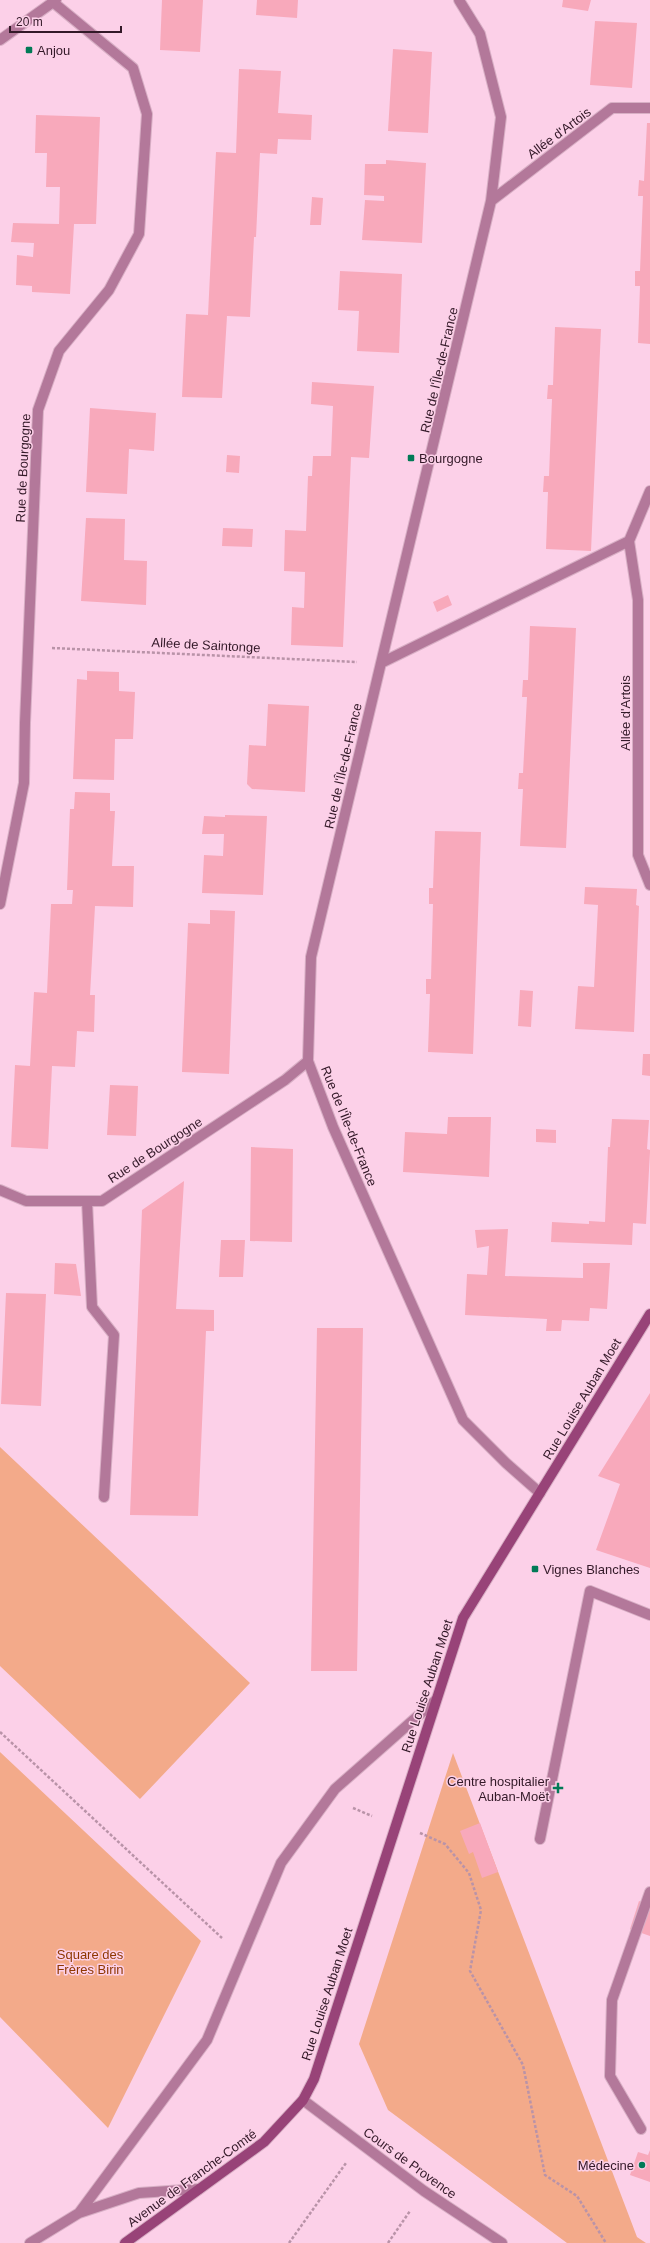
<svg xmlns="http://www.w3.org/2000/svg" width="650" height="2243" viewBox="0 0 650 2243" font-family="Arial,sans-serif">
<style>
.green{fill:#f3aa8a}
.building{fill:#f8a9bb}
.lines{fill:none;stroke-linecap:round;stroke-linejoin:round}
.lane-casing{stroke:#d8afc5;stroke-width:12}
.street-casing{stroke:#d8afc5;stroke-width:12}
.secondary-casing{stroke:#d8afc5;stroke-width:12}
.path{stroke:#b993a8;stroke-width:2.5;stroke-dasharray:3 2;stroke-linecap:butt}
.lane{stroke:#b3789a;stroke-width:10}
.street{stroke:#b3789a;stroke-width:10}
.secondary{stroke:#984378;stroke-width:10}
.poi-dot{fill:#017a56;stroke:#fcd0e8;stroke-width:1.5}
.labels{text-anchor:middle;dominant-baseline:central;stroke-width:3;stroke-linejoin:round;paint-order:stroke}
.poi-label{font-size:13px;fill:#331928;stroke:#fcd0e8;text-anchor:start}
.street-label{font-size:13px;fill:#331928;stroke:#fcd0e8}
.park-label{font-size:13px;fill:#8e3700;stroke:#fcd0e8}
</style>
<rect width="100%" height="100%" fill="#fcd0e8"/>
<path class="green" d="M0,1447l250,236 -110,116 -140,-133z
M0,1752l201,189 -93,187 -108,-111z
M453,1753l184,484 9,6h-79l-179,-133 -29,-66z"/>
<path class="building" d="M162,0h41l-3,52 -40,-2z
M257,0h41l-1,18 -41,-3z
M563,0h28l-3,11 -26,-4z
M595,21l42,2 -5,65 -42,-3z
M393,49l39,3 -4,81 -40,-2z
M239,69l42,2 -3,42 34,2 -1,25 -33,-1 -1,15 -17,-1 -4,84h-2l-4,80 -23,-1 -5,82 -40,-1 4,-83 22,1 8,-163 20,1z
M36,115l64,2 -4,107h-22l-4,70 -38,-2v-6l-16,-1 1,-30 16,2 1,-14 -23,-1 2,-19 46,1 1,-37h-14l1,-34h-12z
M647,123h3v221l-12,-1 2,-57h-5v-15h5l3,-75h-5l1,-16 5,1z
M386,160l40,3 -4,80 -60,-3 3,-40 19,1v-5l-20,-1 1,-31h21z
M312,197l11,1 -2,27h-11z
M340,271l62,3 -3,79 -42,-2 2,-40 -21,-1z
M555,327l46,2 -10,222 -45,-2 2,-57h-5l1,-16h5l3,-77h-5l1,-14h5z
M312,382l62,4 -5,72 -18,-1 -8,190 -52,-2 1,-38 12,1 1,-36 -21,-1 1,-41 21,1 2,-55h4l1,-20h18l2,-50 -22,-2z
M90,408l66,5 -2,38 -25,-2 -2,45 -41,-2z
M227,455l13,1 -1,17 -13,-1z
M86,518l39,1 -1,41 23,1 -1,44 -65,-4z
M223,528l30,1 -1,18 -30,-1z
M448,595l4,10 -15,7 -4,-10z
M530,626l46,2 -10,220 -46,-2 3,-57h-5l1,-16h4l4,-76h-5l1,-17h5z
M87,671l32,1v19l16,1 -2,47h-18l-1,41 -41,-1 4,-100 10,1z
M268,704l41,2 -4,86 -53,-3 -5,-5 2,-39 17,1z
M75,792l35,1v18h5l-3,55h22l-1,41 -38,-1 -5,89h5l-1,37 -17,-1 -2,36 -23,-1 -4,83 -37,-2 4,-82 15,1 4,-74 13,1 4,-89h21l1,-14h-6l3,-81h4z
M225,815l42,1 -4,79 -61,-2 2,-38 19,1 1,-22h-22l2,-18 21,1z
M435,831l46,1 -8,222 -45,-2 2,-58h-4v-15h5l2,-75h-4v-16h4z
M585,887l52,2 -1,16 3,1 -5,126 -59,-3 3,-43 16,1 4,-82 -14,-1z
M210,910l25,1 -6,163 -47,-2 6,-149 22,1z
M520,990l13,1 -2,36 -13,-1z
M643,1054h7v22l-8,-1z
M110,1085l28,1 -2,50 -29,-1z
M448,1117h43l-2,60 -86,-5 2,-40 42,2z
M612,1119l37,1 -2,29 3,1v2l-4,72 -13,-1 -1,22 -81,-3 1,-20 37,2v-3l16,1 3,-75h2z
M536,1129l20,1v13l-20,-1z
M251,1147l42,2 -1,93 -42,-1z
M184,1181l-8,128 38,1v21h-8l-8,185 -68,-1 12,-305z
M508,1229l-3,47 78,2v-15h27l-3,46 -17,-1 -1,13 -27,-1 -1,11h-15l1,-12 -82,-4 2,-41 20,1 2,-29 -12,2 -2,-18z
M221,1240h24l-2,37h-24z
M55,1263l21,1 5,32 -27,-2z
M6,1293l40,1 -5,112 -40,-2z
M317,1328h46l-6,343h-46z
M650,1393v175l-54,-18 24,-66 -22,-8z
M480,1823l18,49 -16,6 -9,-26 -4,2 -9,-23z
M639,1901l11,4v31l-20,-7z
M650,2150v32l-20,-7 8,-23 10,3z"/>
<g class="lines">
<defs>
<path id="lane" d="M87,1201l5,106 22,28 -10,162
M540,1839l50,-248 60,24
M641,2129l-31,-53 2,-76 38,-108
M79,2213l128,-173 74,-177 54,-74 101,-89
M30,2243l49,-30 60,-20 60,-4"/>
<path id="street" d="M459,0l21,34 21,83 -10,84 -180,756 -3,104 25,66 130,293 43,43 34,30
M0,40l56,-40
M491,201l121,-93h38
M650,491l-21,50 9,59v255l12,30
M381,663l248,-122
M0,904l24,-121 1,-60 13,-313 21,-59 50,-61 30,-56 8,-120 -14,-46 -79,-65
M0,1190l26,11h76l183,-121 23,-19
M303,2100l121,91 78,52"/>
<path id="secondary" d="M125,2243l139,-101 39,-42 11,-21 149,-461 187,-304"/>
</defs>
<use href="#lane" class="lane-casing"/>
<use href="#street" class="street-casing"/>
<use href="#secondary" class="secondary-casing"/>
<path class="path" d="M52,648l305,14
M0,1732l222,206
M353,1808l19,8
M420,1833l25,11 24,29 12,37 -11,61 53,94 22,110 32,21 29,47
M289,2243l57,-80
M388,2243l22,-32"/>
<use href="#lane" class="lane"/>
<use href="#street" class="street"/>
<use href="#secondary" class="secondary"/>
</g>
<g class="poi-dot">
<rect x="25" y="46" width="8" height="8" rx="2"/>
<rect x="407" y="454" width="8" height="8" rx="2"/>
<rect x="531" y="1565" width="8" height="8" rx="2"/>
<path d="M556 1782h4v4h4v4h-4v4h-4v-4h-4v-4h4z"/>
<circle cx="642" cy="2165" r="4"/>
</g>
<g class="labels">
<g class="poi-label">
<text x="37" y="50">Anjou</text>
<text x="419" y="458">Bourgogne</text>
<text x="543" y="1569">Vignes Blanches</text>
<text x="549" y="1781" text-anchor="end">Centre hospitalier<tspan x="549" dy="15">Auban-Moët</tspan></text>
<text x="634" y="2165" text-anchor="end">Médecine</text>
</g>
<g class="street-label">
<text transform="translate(559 133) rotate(-37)">Allée d'Artois</text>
<text transform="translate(439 370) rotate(-77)">Rue de l'Île-de-France</text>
<text transform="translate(23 468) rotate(-87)">Rue de Bourgogne</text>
<text transform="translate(206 645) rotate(3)">Allée de Saintonge</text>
<text transform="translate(625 713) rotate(-90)">Allée d'Artois</text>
<text transform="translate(343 766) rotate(-77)">Rue de l'Île-de-France</text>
<text transform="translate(349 1126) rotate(68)">Rue de l'Île-de-France</text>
<text transform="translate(155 1150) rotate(-33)">Rue de Bourgogne</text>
<text transform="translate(582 1399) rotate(-59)">Rue Louise Auban Moet</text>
<text transform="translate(427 1686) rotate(-72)">Rue Louise Auban Moet</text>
<text transform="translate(327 1994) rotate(-72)">Rue Louise Auban Moet</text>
<text transform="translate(410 2163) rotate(36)">Cours de Provence</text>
<text transform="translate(192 2178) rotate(-36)">Avenue de Franche-Comté</text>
</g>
<g class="park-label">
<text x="90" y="1954">Square des<tspan x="90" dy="15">Frères Birin</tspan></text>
</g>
</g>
<path d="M10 26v6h111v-6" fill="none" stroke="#331928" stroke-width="2"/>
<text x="16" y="26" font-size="12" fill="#331928" stroke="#fcd0e8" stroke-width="3" paint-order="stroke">20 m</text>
</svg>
